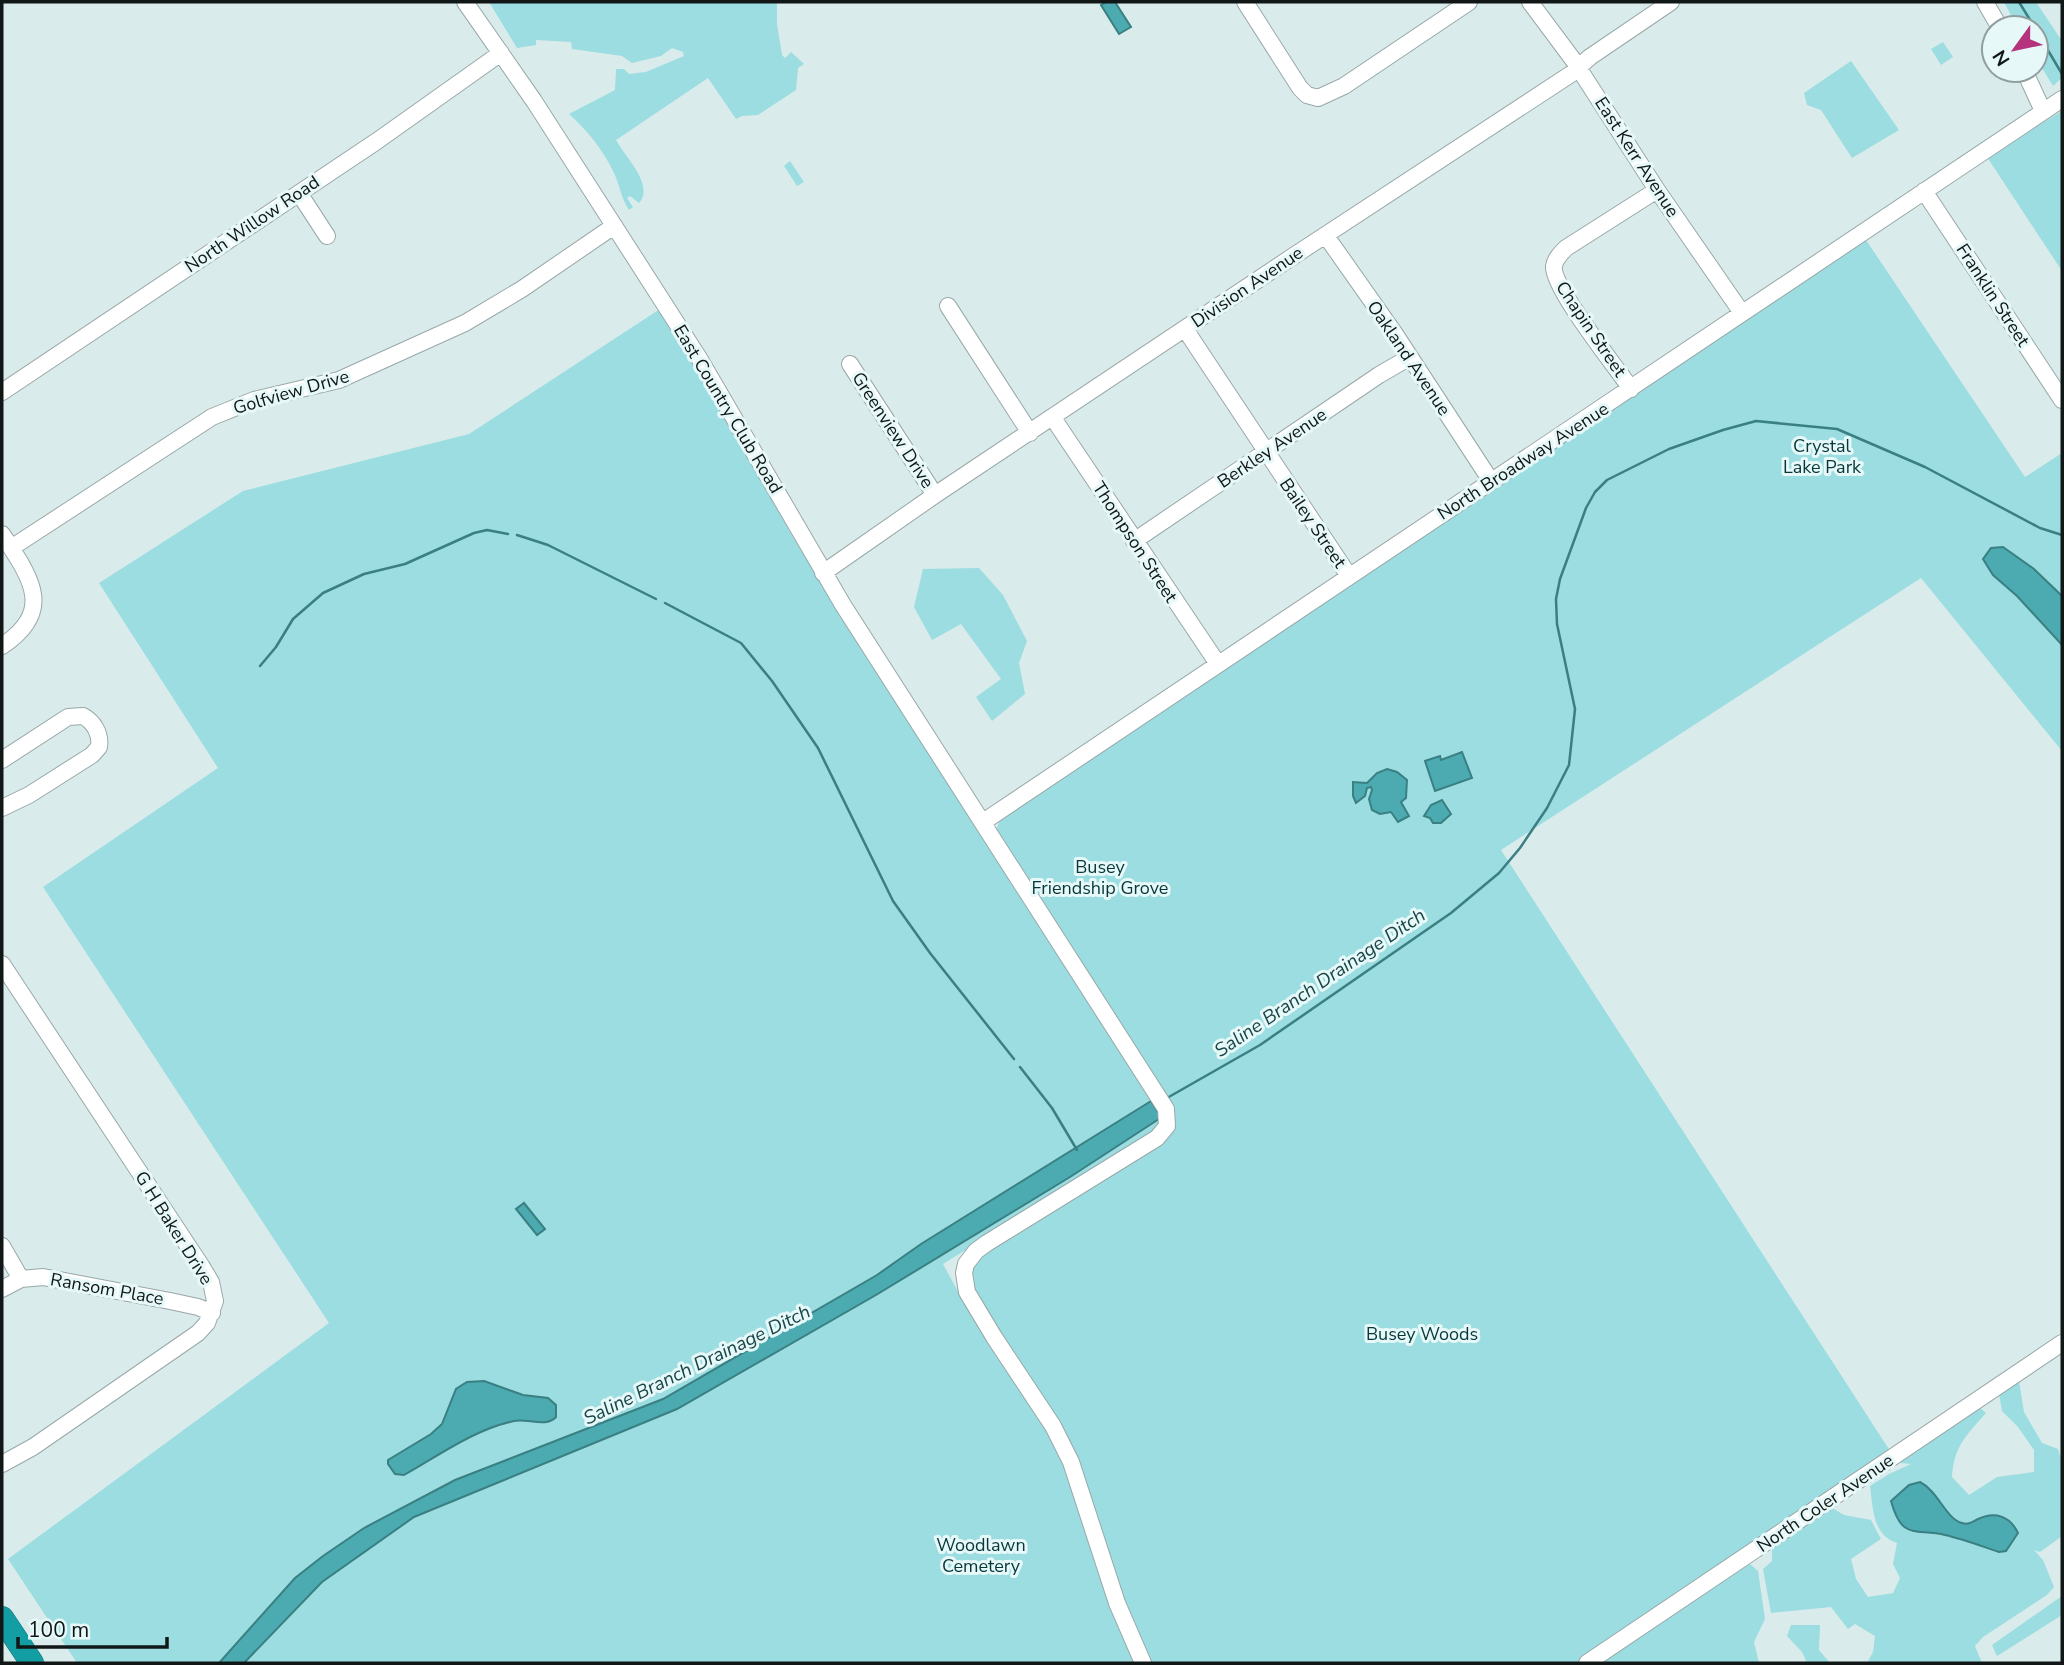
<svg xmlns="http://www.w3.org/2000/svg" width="2064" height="1665" viewBox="0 0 2064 1665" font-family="'Nunito Sans',sans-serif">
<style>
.green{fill:#9bdde1}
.water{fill:#4babb0;stroke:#3a7f82;stroke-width:2}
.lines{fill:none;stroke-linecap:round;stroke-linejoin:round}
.stream{stroke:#3a7f82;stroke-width:2.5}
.minor-casing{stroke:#98a8a9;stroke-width:18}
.highway-casing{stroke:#126f73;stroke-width:24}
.minor{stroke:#fff;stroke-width:16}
.highway{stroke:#139ea4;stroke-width:23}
.labels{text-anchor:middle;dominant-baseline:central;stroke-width:6;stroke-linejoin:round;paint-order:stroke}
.street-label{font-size:18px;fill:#111717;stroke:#e7f8f9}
.park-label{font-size:18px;fill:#073739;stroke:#e7f8f9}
.water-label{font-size:19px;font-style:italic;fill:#194547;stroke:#e7f8f9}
</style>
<rect width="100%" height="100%" fill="#daebeb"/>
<path class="green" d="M489,2h288v22l5,31 3,3 6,-6 13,12 -6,4 -2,22 -38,25 -16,1 -6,3 -28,-41 -92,62c9,17 39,45 23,63l-9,-7 -3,2 6,9 -4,3c-8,-12 -9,-24 -15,-37 -11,-23 -26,-42 -45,-59l46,-24 1,-21h8l5,5 17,-2 38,-16 -1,-4 -11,-4 -11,8 -29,7 -10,-7 -50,-7 -1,-7 -35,-2v5l-19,3z
M2004,2h32l26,39v37l-9,8 -17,-28v-30h-18z
M1943,42l10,15 -12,8 -10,-16z
M1851,61l48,69 -47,28 -31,-48 -14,-5 -3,-12z
M2062,111v160l-75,-114z
M790,161l14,21 -7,4 -13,-20z
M1866,240l159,237 37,-24v298l-141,-173 -420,272 393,607 -307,206h-444l-62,-173 -106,-182 -9,-44 201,-138 -168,-287 -2,-11 3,-9z
M660,309l62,102 69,123 124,198 170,261 75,122 -5,17 -212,132 23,42 71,106 30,55 71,196h-1061l-69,-104 321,-236 -286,-436 175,-119 -119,-185 144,-92 226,-57z
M979,568l24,27 24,46 -8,22 6,31 -33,27 -16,-24 25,-18 -40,-55 -29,16 -18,-33 9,-38z
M2019,1381l5,31 18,31 16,6 4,13v74l-22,16 -6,-2 9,10 11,27 -7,8 -64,42 -8,9 7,17h-115l6,-11 2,-16 -20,-12 -7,5 -17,-22 -60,6 -8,-44 9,-8v-19l57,-36 15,9 27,5 10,19 -30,20 5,20 12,18 25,-4 7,-15 -7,-14 4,-21c-25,-8 -24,-36 -27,-57l19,-12 22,-10 -10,-1 6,-10 71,-47 8,7c-20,23 -32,33 -34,64l17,18 28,-18 37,-5v-22l-16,-23 -16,-16 -3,-17z
M1750,1564l8,7 7,48 -11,23 5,21h-162z
M2062,1596v19l-65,41 -5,-11z
M1791,1625h29l-1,25 11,13h-23l-5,-11 -15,-16z"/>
<path class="water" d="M1106,2h9l16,25 -12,7 -18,-29z
M2003,547l31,22 28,27v49l-45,-49 -24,-21 -10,-16 8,-11z
M1462,752l10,26 -37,13 -10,-30 15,-5 1,4z
M1387,769l10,3 10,8 -1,18 -5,4 8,14 -11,6 -7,-10 -11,2 -8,-4 -3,-11 3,-9 -1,-3 -4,1 -2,8 -9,7 -3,-7v-14l14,1 10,-10z
M1442,800l9,14 -10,9h-8l-3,-5 -6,-2 7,-11z
M1151,1101l9,14 -1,4 -89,58 -194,118 -199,114 -263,108 -92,65 -78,81h-25l76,-85 28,-22 41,-28 91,-48 208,-81 214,-124 44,-31z
M524,1203l21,26 -8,6 -21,-26z
M484,1381l39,14 25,3 8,7v12c-10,11 -29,1 -42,4 -39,8 -76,35 -110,54l-9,-1 -7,-10v-4l43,-26 11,-10 14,-35 6,-4 5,-3z
M1920,1482c18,9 26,37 42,41 7,2 10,-1 16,-4 17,-8 32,-3 40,14l-12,18 -7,1c-18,-6 -36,-13 -54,-17 -30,-7 -43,6 -54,-34l18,-16z"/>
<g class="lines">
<path class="stream" d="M2019,2l16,26
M2036,30l26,44
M517,535l31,10 108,54
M665,603l76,40 31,38 46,67 75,153 37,52 84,106
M260,666l16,-19 17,-28 30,-26 41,-19 41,-10 69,-31 13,-3 21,4
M1020,1067l32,41 25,42
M1167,1098l93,-53 191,-132 48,-40 21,-25 27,-40 22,-43 6,-56 -18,-85 -1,-25 4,-20 26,-71 9,-16 12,-12 62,-31 54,-19 33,-9 81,8 88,38 115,61 22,7"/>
<defs>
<path id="minor" d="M465,2l69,99 165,257 144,247 323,504 1,17 -10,12 -170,105 -11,8 -10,13 -2,9 3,19 27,45 59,89 18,36 46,141 26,60
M1245,2l55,86 7,7 11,3 26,-12 125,-84
M1530,2l44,59 83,129 85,123
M1985,2l15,26
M2024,70l19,41
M1924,191l138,209
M299,193l28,43
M1326,236l69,98 96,147
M948,306l82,127
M1185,329l164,247
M850,364l85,131
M1631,389c-14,-21 -80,-103 -77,-123 1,-7 7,-13 12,-18l91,-58
M2,392l375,-251 124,-88
M1053,418l165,246
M2,534c28,43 54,76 0,112
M1134,541l245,-166 31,-18
M11,548l201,-131 42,-17 85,-20 126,-57 57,-34 92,-63
M823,573l112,-78 357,-238 279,-183 19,-17 81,-55
M2,760l66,-43 15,-1c11,6 18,18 16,31l-7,8 -63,40 -27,13
M983,822l1079,-723
M2,964l200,303 9,15 4,19 -8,22 -9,10 -165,114 -31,17
M2,1246l19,33
M2,1289l19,-10 22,-2 127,24 28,6 14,6
M1587,1663l475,-320"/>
<path id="highway" d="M2,1618l30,45"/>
</defs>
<use href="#minor" class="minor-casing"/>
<use href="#highway" class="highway-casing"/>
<use href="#minor" class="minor"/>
<use href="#highway" class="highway"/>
</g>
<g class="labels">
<g class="street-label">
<text transform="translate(1637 157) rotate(57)">East Kerr Avenue</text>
<text transform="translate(252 224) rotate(-34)">North Willow Road</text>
<text transform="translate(1247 287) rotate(-34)">Division Avenue</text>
<text transform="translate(1993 295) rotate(57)">Franklin Street</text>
<text transform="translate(1591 329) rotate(56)">Chapin Street</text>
<text transform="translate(1409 358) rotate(56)">Oakland Avenue</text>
<text transform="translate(291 392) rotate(-16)">Golfview Drive</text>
<text transform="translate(728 409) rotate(59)">East Country Club Road</text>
<text transform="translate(893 430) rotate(57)">Greenview Drive</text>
<text transform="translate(1272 448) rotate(-34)">Berkley Avenue</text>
<text transform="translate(1523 461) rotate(-33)">North Broadway Avenue</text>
<text transform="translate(1313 523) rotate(56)">Bailey Street</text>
<text transform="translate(1135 542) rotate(57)">Thompson Street</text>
<text transform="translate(174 1228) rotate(58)">G H Baker Drive</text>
<text transform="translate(107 1289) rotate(10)">Ransom Place</text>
<text transform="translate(1825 1503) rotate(-34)">North Coler Avenue</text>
</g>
<g class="park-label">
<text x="1822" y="446">Crystal<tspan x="1822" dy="21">Lake Park</tspan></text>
<text x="1100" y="867">Busey<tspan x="1100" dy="21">Friendship Grove</tspan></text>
<text x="1422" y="1334">Busey Woods</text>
<text x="981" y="1545">Woodlawn<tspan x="981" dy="21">Cemetery</tspan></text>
</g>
<g class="water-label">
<text transform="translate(1320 983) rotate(-34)">Saline Branch Drainage Ditch</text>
<text transform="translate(697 1365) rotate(-26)">Saline Branch Drainage Ditch</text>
</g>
</g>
<rect width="2064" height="1665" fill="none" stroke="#111717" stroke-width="7"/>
<g transform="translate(2015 49) rotate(237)"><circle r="33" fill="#e7f8f9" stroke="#919e9f" stroke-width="2"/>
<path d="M0-5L12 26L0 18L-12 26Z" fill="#b5337c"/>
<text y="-10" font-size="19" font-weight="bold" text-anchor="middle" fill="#111717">N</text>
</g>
<path d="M18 1637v10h149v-10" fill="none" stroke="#111717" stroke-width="3.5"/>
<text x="28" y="1637" font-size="21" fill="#111717" stroke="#e7f8f9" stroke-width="5" paint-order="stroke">100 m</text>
</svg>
